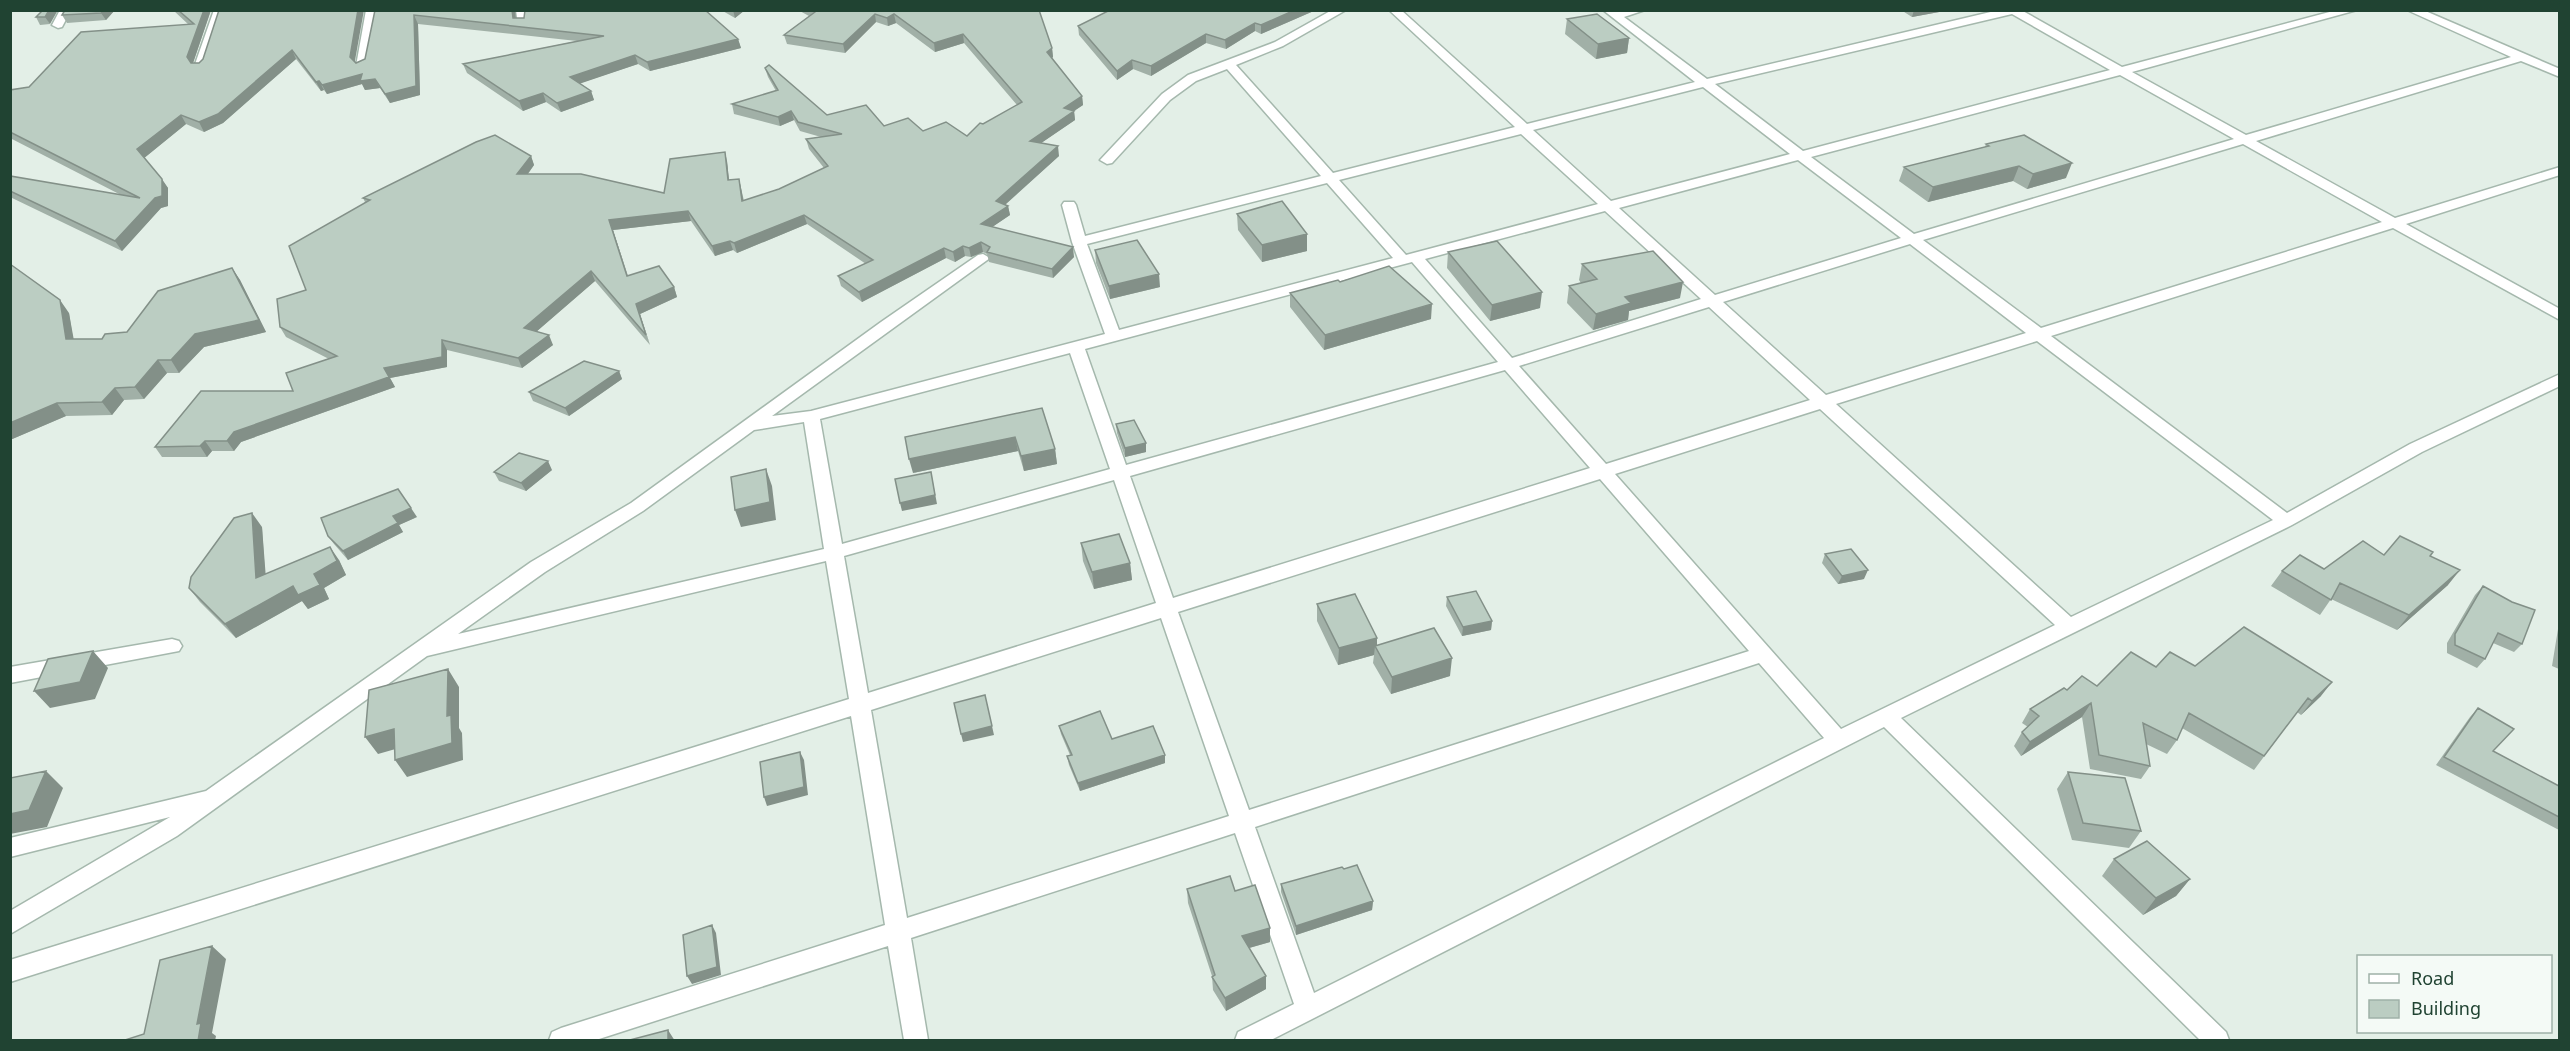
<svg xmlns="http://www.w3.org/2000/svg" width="2570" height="1051" viewBox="0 0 2570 1051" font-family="'Noto Sans',sans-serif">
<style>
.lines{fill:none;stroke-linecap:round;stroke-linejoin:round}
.minor-casing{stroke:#a5b8ad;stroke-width:3}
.minor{fill:#fff;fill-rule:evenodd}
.wall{fill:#a1b0a7}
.shaded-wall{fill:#839088}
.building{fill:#bbcdc2;stroke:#839088;stroke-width:1.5}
</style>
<rect width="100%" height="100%" fill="#e3efe7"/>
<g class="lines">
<defs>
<path id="minor" d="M60,10h11l-9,17 -4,1 -6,-3z
M214,10h11l-19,57 -2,3h-8l-2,-3z
M366,10h12l-10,56 -6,4 -6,-4z
M516,10h12l-2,15h-8z
M1332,10h14l-63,36 -47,19 97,108 182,-46 -126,-117h12l126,114 168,-42 -92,-72h42l-21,7 83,62 292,-69h22l101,57 215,-57h20l-225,62 114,63 265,-78 -104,-47h16l137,59v8l-39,-16 -265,80 139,77 165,-51v8l-154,49 154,85v11l-167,-92 -342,108 236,177 123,-69 150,-70v12l-138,66 -130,73 -391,193 325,314 3,8h-29l-316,-313 -613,313h-36l3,-8 56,-28 -59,-171 -324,105 17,102h-24l-16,-94 -292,94h-47l3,-8 9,-4 324,-103 -34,-209 -841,266v-22l839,-261 -23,-138 -399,95 -250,180 -167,98v-23l160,-94 -160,40v-19l196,-47 325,-229 100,-59 250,-181 97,-67 5,-1 7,4 -218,158 39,-5 294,-77 -33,-92 -10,-37 2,-3h10l2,3 9,31 236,-60 -94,-107 -31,12 -26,19 -58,63 -5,1 -7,-4 62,-66 26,-19 87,-33zM2012,14l98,56 -307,81 -88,-67zM2120,75l114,64 -320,95 -103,-77zM1703,87l87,67 -179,47 -78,-71zM1521,134l77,70 -192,51 -67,-75zM2243,144l139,78 -341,106 -118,-88zM1798,160l103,78 -186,57 -96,-87zM1327,183l66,75 -274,72 -32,-86zM1605,211l96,88 -189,59 -87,-99zM1910,244l116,89 -200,62 -103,-93zM1412,262l86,100 -372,103 -41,-116zM1709,307l101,93 -204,64 -87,-98zM2037,341l236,179 -202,97 -235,-213zM1070,353l40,116 -268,75 -22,-125zM1505,370l85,98 -417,130 -43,-122zM1820,409l235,216 -214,104 -226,-255zM804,422l20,127 -366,85 87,-62 98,-61 111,-81zM1600,479l149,172 -500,159 -71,-198zM1114,480l42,123 -288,90 -24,-137zM1161,618l68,198 -322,102 -36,-208zM1759,663l65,75 -510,255 -59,-166z
M172,639l7,2 3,5 -3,5 -169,32v-16z"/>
</defs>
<use href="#minor" class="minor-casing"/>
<use href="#minor" class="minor"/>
</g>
<path class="wall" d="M43,10l7,14 -10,1 -4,-8z
M115,10l-9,10 -39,3 -5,-8z
M173,10h38l-18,53h6l4,-4 16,-49 136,51 1,2 9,-4 10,-49 140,8 223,21 3,9 -91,23 -12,-7 -58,19 11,8 3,9 -33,12 -15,-10 -23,9 -56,-38 -4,-9 114,-23 -159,-17 2,71 -30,8 -10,-15 -15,2 -3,-6 -35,10 -3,-4 -3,1 -25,-32 -73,64 -19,9 -18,-8 -42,34 24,30v18l-7,2 -39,43 -112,-54v-21l111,19 -111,-57v-48l19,-3 160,-62z
M721,10h24l-10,8z
M798,10h241l13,38 1,9 -1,1 30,38 1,9 -9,6 1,9 -34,23 18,13 -54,49 3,1 2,9 -18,12 82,30 -21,21 -64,-16 -2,-8 -4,-2 -12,5 -6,-1 -10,6 -9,-4 -84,44 -21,-16 -3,-10 28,-12 -59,-40 -70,29 -4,-3 -18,6 -24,-35 -78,9 15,46 46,11 3,10 -37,17 10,31 -55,-64 -59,51 17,13 -31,23 -75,-18v17l-57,11 5,9 -154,55 -7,9h-22l-5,6h-45l-7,-10 138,-56 36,-32 -43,-22 -6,-10 85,-125 -2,-4 168,-42 3,9 -6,9 136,19 63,-32 2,19 10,-1 5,22 35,-12 45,-21 -15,-19 -3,-10 15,-2 -21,-6 -6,-11 -14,6 -46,-12 -2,-10 44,-13 -8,-14 -3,-9 62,47 57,11 83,10 16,-12 34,-19 -53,-62 -29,9 -39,-29 -8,3 -12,-4 -31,31 -58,-9 -3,-9 25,-19z
M1110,10h206l-55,24 -6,-3 -29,18 -20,-6 -55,33 -18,-7 -16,11 -38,-45 -1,-9z
M1901,10h49l-38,7z
M1567,19l62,19 -2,15 -31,6 -31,-25z
M1986,144l80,34 -39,11 -14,-8 -85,21 -29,-21 5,-14 81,-20z
M1237,214l70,20v17l-45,11 -24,-32z
M1095,250l65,37 -50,12 -14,-36z
M1448,252l92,56 -50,13 -43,-53z
M1582,264l98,34 -51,13 -1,9 -35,10 -26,-27 2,-17 12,-3 -2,-3z
M232,268l8,12 26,52 -62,15 -25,26h-12l-23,26 -20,1 -12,15 -46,1 -56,24 59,-127 4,26h29l25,-7z
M1340,282l91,37 -107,31 -34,-43v-14z
M619,371l3,8 -53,37 -36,-15 -4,-9z
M1042,408l13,41 2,15 -33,7 -6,-20 -105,22z
M1116,424l30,28 -21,5 -8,-24z
M552,470l-26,21 -27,-10 -5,-9z
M417,517l-18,8 4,7 -55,28 -14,-16 -6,-8z
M262,527l3,47 74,-14 7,15 -22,13 5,11 -21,10 -6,-8 -66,37 -36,-36 -11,-14z
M1081,543l49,20 2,17 -38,9 -11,-28z
M1825,554l39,25 -26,5 -16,-21z
M2430,556l18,29 -51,45 -66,-31 -11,16 -49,-29 11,-15 42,-2z
M2483,586l39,58 -8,8 -21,-9 -8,16 -8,9 -30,-15v-10l28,-48z
M1447,597l45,24 -1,9 -29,6 -16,-30z
M1317,604l60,41 73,31 -59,18 -18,-31 1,-8 -36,10 -21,-44z
M2559,627v42l-7,-3 6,-37z
M2195,666l126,30 -20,19 -4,-3 -43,58 -72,-42 -5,12 -10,14 -21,-10 4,22 -9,13 -51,-10 -8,-52 -61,39 -7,-10 8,-14 6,-5 -6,-4 8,-14 37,-19 30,-4 59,-19z
M2478,708l15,43 66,35v44l-123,-65 34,-48z
M1059,726l53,13 53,16v8l-85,28 -11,-26 -2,-9 3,-1 -9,-21z
M2068,772l73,59 -12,17 -57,-8 -15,-51z
M2114,859l76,20 -14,17 -33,19 -41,-39z
M1344,869l29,32 -1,9 -76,25 -15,-43v-8z
M1187,889l48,2 35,37v14l-21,6 17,28v13l-40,22 -13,-21 -1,-14 -24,-73z"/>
<path class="shaded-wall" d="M49,10h9l-8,14 -5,-7z
M104,10h11l-9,10 -5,-7z
M204,10h7l-19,56 -5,-9z
M358,10h6l-10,56 -4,-9z
M512,10h3l2,17 -4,-9z
M733,10h12l-10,8z
M1295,10h21l-55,24v-9z
M1914,10h36l-38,7z
M875,14l1,8 -31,31 -2,-9z
M894,14l2,9 -8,3 -1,-8z
M414,15l4,9 2,71 -30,8 -5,-9z
M1255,23v8l-29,18 -1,-9z
M963,34l1,9 -29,9 -1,-9z
M1206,34v9l-55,33v-10z
M1629,38l-2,15 -31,6 2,-15z
M738,39l3,9 -91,23 -3,-9z
M1052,48l1,9 -5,4 -1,-9z
M292,50l4,9 -73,64 -19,9 -5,-10z
M635,55l3,9 -65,22 -3,-9z
M1132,60l1,9 -16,11v-9z
M362,74l13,5 5,9 -15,2 -3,-6 -35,10 -5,-9z
M319,81l5,9 -3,1 -5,-9z
M591,91l3,9 -33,12 -4,-9z
M543,93l3,9 -23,9 -4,-10z
M1082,96l1,9 -9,6 1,9 -44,30 -1,-9 34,-33z
M791,111l3,9 -14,6 -2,-9z
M181,115l5,9 -43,35 -6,-10z
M1058,146l1,10 -61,55 -2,-10z
M725,152l2,9 3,29 -2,-10z
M531,156l3,9 -13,18 -4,-9z
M2072,163l-6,15 -39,11 6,-15z
M2019,166l-6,15 -85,21 5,-15z
M162,179l6,9v18l-7,2 -39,43 -7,-10z
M739,179l2,9 4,22 -3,-9z
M1008,206l2,9 -28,19 -1,-10z
M688,211l3,10 -78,9 18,56 -22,-66z
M804,215l3,9 -70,29 -3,-10z
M1307,234v17l-45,11v-17z
M730,241l3,9 -18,6 -3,-10z
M981,242l2,10 -12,5 -2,-9z
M963,246l2,10 -10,6 -2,-10z
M1073,247l1,10 -21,21 -1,-9z
M944,248l2,10 -84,44 -3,-10z
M232,268l8,12 26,52 -62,15 -25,26 -8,-13z
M591,271l4,10 -66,57 -5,-10z
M1159,274l1,13 -50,12 -1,-13z
M1683,282l-3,16 -51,13 -1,9 -35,10 3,-16 29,-17z
M674,287l3,10 -37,17 10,31 -14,-41z
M1542,292l-2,16 -50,13 2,-16z
M60,300l9,13 7,39 -10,-13z
M1432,304l-1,15 -107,31 1,-15z
M549,335l4,10 -31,23 -4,-10z
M442,340l5,10v17l-57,11 5,9 -154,55 -7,9 -7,-10 7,-9 150,-64z
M158,360l9,13 -23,26 -9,-12z
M619,371l3,8 -53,37 -4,-8z
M115,388l9,12 -12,15 -10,-13z
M57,403l9,13 -56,24v-17z
M1015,437l3,14 -105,22 -4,-14z
M205,441l7,10 -5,6 -7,-11z
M1146,443v9l-21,5v-9z
M1055,449l2,15 -33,7 -3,-15z
M548,461l4,9 -26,21 -5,-8z
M766,469l6,17 4,34 -35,7 -6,-17z
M931,472l6,32 -35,7 -2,-8z
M411,508l6,9 -18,8 4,7 -55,28 -5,-9 50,-35z
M252,513l10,14 5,65 -11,-14z
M330,547l9,13 7,15 -22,13 5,11 -21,10 -6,-8 -66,37 -11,-14 89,-50z
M1130,563l2,17 -38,9 -2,-17z
M1868,570l-4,9 -26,5 4,-8z
M2460,570l-12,15 -51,45 12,-15z
M1492,621l-1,9 -29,6 1,-9z
M1377,638v11l-2,-3 -1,9 -36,10 1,-17z
M93,651l15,17 -13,31 -45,9 -16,-17z
M1452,658l-2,18 -59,18 1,-17z
M448,669l11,18v41l3,5 1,27 -56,17 -12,-17 52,-44z
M2332,682l-11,14 -20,19 11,-14z
M985,695l9,40 -31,7 -2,-8z
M2091,703l-9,14 -61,39 9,-14z
M394,729l12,17 -28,8 -13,-17z
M800,752l4,8 4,35 -41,11 -3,-9z
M1165,755v8l-85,28 -2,-8z
M46,771l17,17 -16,39 -37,7v-20z
M2190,879l-14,17 -33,19 13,-17z
M1373,901l-1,9 -76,25v-9z
M712,925l4,8 5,42 -29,9 -5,-8z
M1270,928v14l-28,8v-14z
M212,946l14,13 -14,74 4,3 -1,5h-17l-1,-17z
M1266,976v13l-40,22 -1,-13z
M668,1030l7,11h-7z"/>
<path class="building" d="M43,10h6l-4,7h-9z
M65,10h39l-3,3 -39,2z
M178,10h26l-17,47 4,6h8l4,-4 16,-49h139l-8,47 6,6 9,-4 10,-49h137l1,8h11l1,-8h180l33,29 -91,23 -12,-7 -65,22 21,14 -34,12 -14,-10 -24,8 -56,-37 141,-28 -190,-21 2,71 -31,8 -10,-15 -15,2 2,-7 -40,11 -3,-4 -3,1 -24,-32 -74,64 -19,8 -18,-7 -44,34 25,30v17l-7,2 -40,43 -105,-50v-15l130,22 -130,-66v-42l19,-3 52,-55 113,-8z
M813,10h226l13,38 -5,4 35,44 -18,12 10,3 -44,30 28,5 -62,55 12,5 -27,18 92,23 -21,22 -65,-17 3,-5 -9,-5 -12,6 -6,-2 -10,6 -9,-4 -85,44 -21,-16 35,-16 -69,-45 -70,28 -4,-2 -18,5 -24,-35 -79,9 18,56 32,-10 15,21 -38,17 10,31 -55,-64 -67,57 25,7 -31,23 -76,-18v17l-58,11 5,9 -155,55 -7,9h-22l-5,5 -45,1 46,-56h92l-7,-18 51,-17 -57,-29 -3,-28 29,-9 -17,-44 81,-46 -7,-2 113,-56 19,-7 36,21 -14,18h64l83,19 6,-34 55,-7 3,28 11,-1 3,22 37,-12 49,-23 -22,-27 36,-5 -44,-12 -7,-11 -13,6 -46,-13 46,-14 -13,-22 4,-3 58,50 39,-10 18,21 24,-8 15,13 23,-9 21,14 13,-13 3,1 39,-22 -59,-68 -29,9 -40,-29 -7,4 -12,-4 -32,30 -59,-9 31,-23z
M1110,10h185l-34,15 -6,-2 -30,17 -19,-6 -55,32 -19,-6 -15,11 -39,-45z
M1597,14l32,24 -31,6 -31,-25z
M2024,135l48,28 -39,11 -14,-8 -86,21 -29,-20 85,-21 -3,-2z
M1282,201l25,33 -45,11 -25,-31z
M1137,240l22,34 -50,12 -14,-36z
M1497,241l45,51 -50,13 -44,-53z
M1653,251l30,31 -58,15 6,6 -35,11 -27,-28 28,-7 -15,-15z
M10,264l50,36 6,39h36l3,-5 22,-2 31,-41 74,-23 27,52 -64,14 -24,26h-13l-23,27 -20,1 -13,14 -45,1 -47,20z
M1389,266l43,38 -107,31 -35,-42 48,-13 2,2z
M584,361l35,10 -54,37 -36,-16z
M1042,408l13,41 -34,7 -6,-19 -106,22 -4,-22z
M1134,420l12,23 -21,5 -9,-24z
M519,453l29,8 -27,22 -27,-11z
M766,469l4,33 -35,8 -4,-33z
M931,472l4,23 -35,8 -5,-24z
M398,489l13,19 -18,8 5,7 -55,28 -15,-15 -7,-18z
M252,513l4,65 74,-31 7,14 -23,13 6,11 -22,10 -5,-9 -68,38 -36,-36 2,-11 43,-59z
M1119,534l11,29 -38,9 -11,-29z
M2400,536l33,16 -3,4 30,14 -51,45 -69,-32 -9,17 -49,-29 18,-16 24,14 39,-28 21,14z
M1851,549l17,21 -26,6 -17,-22z
M2483,586l29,16 23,8 -13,34 -24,-11 -13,26 -30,-14v-11z
M1476,591l16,30 -29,6 -16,-30z
M1355,594l22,44 -38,10 -22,-44z
M2244,627l88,55 -20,19 -4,-3 -44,58 -75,-43 -12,27 -34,-17 7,43 -51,-11 -8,-52 -61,39 -8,-10 17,-16 -9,-7 34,-21 3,2 15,-14 15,10 34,-34 25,15 14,-15 25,14z
M1434,628l18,30 -60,19 -17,-31z
M93,651l-13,31 -46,9 14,-32z
M448,669l-1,47 4,-1 1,28 -57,17 -1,-31 -29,8 4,-47z
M985,695l7,31 -31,8 -7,-31z
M2478,708l36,21 -21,22 66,35v31l-115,-60z
M1100,711l12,28 41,-13 12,29 -87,28 -11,-27 5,-1 -13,-29z
M800,752l4,35 -40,10 -4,-35z
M46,771l-17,39 -19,4v-36z
M2068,772l57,6 16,53 -58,-8z
M2147,841l43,38 -34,19 -42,-39z
M1357,865l16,36 -77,25 -15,-42 61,-17 2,2z
M1230,876l5,15 20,-6 15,43 -28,8 24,40 -41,22 -13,-21 3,-2 -28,-86z
M712,925l5,42 -30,9 -4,-41z
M212,946l-15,78 4,-1 -3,18h-76l22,-7 16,-74z
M668,1030v11h-42z"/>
<rect width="2570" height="1051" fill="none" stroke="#204332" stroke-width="24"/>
<rect x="2357" y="955" width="195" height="78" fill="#f4faf6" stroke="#9fb1a8" stroke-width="1.5"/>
<rect x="2369" y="974" width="30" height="9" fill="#ffffff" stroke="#9fb1a8" stroke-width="1.5"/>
<text x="2411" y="985" font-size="18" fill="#204332">Road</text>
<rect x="2369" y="1000" width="30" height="18" fill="#bbcdc2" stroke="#9fb1a8" stroke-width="1.5"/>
<text x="2411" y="1015" font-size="18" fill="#204332">Building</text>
</svg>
